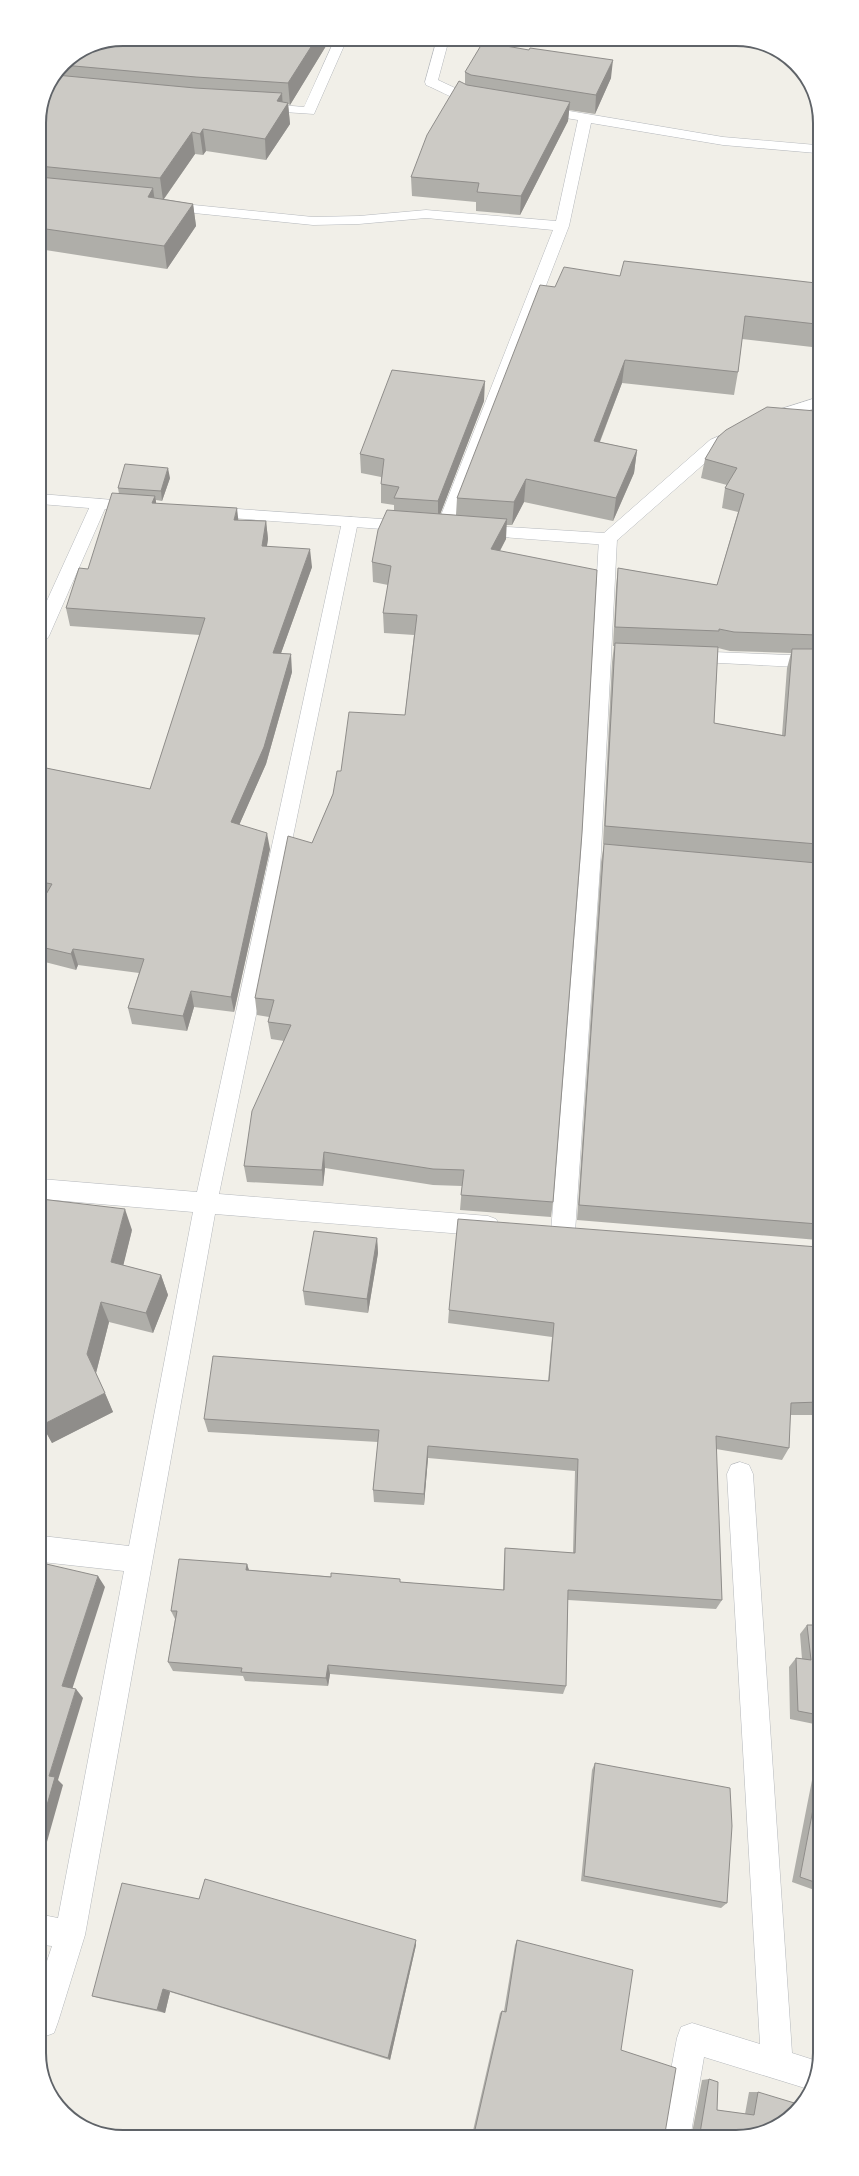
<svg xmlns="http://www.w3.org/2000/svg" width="859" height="2176" viewBox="0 0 859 2176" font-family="'Varela Round',sans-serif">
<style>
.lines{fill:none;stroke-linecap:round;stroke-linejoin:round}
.minor-casing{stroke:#b5b8bc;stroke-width:1}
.tertiary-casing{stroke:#b5b8bc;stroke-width:1}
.minor{fill:#fff;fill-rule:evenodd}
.tertiary{fill:#fff;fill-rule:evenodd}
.wall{fill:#afaea9;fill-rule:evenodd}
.shaded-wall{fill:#8f8d8a}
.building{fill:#cccac5;stroke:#8f8d8a}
.rim{fill:none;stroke:#5f6368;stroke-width:2}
</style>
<rect width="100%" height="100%" fill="#f1efe8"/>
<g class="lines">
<defs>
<path id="minor" d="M335,39h12l-33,75 -61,-4 -2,-3 2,-3 5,-1 46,4z
M437,39h12l-11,41 32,15 15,2 2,3 -2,3c-19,4 -42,-11 -59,-18l-1,-3z
M540,106l183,31 93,8v8l-93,-8 -132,-22 -22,103 -117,302 -2,4 -6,1 -6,-1 -2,-4 117,-298 -127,-12 -67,6 -46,1 -149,-15 -7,-4 7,-4 149,15 46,-1 67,-6 130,11 22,-101 -43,-7 -2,-3 2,-3z
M99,499l6,1 2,4 -58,132 -3,4 -6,2v-26l51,-112 2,-4z
M350,517l6,1 2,4 -139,672 269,22 8,3 4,7 -4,7 -8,3 -273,-22 -130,721 -27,87 -4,11 -11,4v-64l9,-27 -9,-1v-30l15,3 66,-347 -82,-9v-26l87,10 64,-334 -152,-13v-20l156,13 145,-670 2,-4z
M608,533l6,2 3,4 -16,313 -26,380 -4,7 -8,3 -8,-3 -4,-7 30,-380 18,-313 3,-4z
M687,651l130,5v12l-136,-7 -3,-4 3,-4z
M740,1462l9,3 4,9 39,579 25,8 -9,28 -104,-32 -13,76h-32l18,-95 4,-11 11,-4 68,21 -33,-570 4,-9z"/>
<path id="tertiary" d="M816,398v10l-48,15 -6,-2 -2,-3 2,-3z
M737,428l6,2 2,3 -2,3 -21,12 -108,95 -6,2 -132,-10 -6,-1 -2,-4 2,-4 6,-1 128,8 106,-93z
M40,494l98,8 6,1 2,4 -2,4 -6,1 -98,-8z
M209,507l201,14 6,1 2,4 -2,4 -6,1 -207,-15 -2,-4 2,-4z"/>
</defs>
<use href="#minor" class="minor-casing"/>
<use href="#tertiary" class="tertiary-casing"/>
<use href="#minor" class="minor"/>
<use href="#tertiary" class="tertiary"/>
</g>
<path class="wall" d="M326,46l-36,59 -2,-1 2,20 -24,36 -60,-9 -3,4 -8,-1 -31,45 29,5 3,22 -29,43 -128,-20v-132l6,-27 19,-27z
M465,72l146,6 -16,36 -26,-4 -1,11 -48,94 -44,-4v-9l-64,-6 -1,-19 54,-93z
M620,276l196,7v43l-4,21 -70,-8 -4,33 -4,23 -112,-12 -22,59 37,8 -3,23 -21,48 -89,-19 -12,23h-6v14l-6,12 53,651 -2,15 -91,-7 2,-24 -29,-1 -108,-17 -2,18 -76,-4 -3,-16 40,-125 -13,-2 -3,-17 1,-5 -12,-2 -2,-17 57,-155 21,-49 8,-23 64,-56 9,-80 -30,-2 -1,-20 5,-28 -15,-3 -1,-20 22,-51v-6l-13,-2v-26l-20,-4 -1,-19 124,-53 -44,113 16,1 1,-17 98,-211z
M816,411l2,830v-1l-241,-20 24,-358 3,-18h-1l9,-182 2,-16h-1l3,-59 2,-19 99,17 21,-73 -16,-4 3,-20 2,-3 -26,-7 4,-19zM718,648l12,3 61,2 -4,15 -5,67 -68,-12z
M170,478l-8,23 -6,-1v4l82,16 28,1 2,18 -1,7 45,21 -31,86 11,19 -26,92 -27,61 31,24 -36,163 -40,-5 -7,24 -55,-7 -4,-16 11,-35 -61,-8 -2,5 -35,-9v-58l2,-5h-2v-131l109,22 50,-154 -130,-9 -4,-18 22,-39 31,-75 -1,-6z
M132,1230l-9,35 38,10 7,20 -15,38 -44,-11 -13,51 17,39 -61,31 -10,-18z
M377,1238l1,15 -10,60 -63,-8 -2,-14z
M818,1247l1,168h-29l-1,33 -7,12 -66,-11 6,151 -6,9 -148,-9 -2,86 -3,8 -233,-20 -2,12 -83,-5 -2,-5 -70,-5 -5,-9 7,-43 -4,-8 76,-47 2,6 254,20 1,-31 1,-11 68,5 2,-82 -147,-13 -4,47 -50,-3 -1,-12 5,-48 -170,-10 -4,-13 344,-38 4,-44 -104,-14 1,-13z
M807,1625h12v100l-29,-6 -1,-52 7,-9 6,1 -2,-25z
M595,1763l132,140 -6,5 -140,-27 11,-111z
M819,1766l1,126 -28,-10 22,-112z
M517,1940l104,110 44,83 -193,2 28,-122 2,-2h2l11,-66z
M416,1945l-26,115 -220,-68 -5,21 -63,-14 -10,-3z
M709,2079l8,31 28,4 4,-22h9l5,41h-71l10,-53z"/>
<path class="shaded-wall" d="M316,39h10v7l-36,59 -2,-22z
M613,60l-2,18 -16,36 1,-19z
M282,93l1,17 5,-7 2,21 -24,36 -1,-21 12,-38z
M570,102l-2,19 -48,94 1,-19z
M203,129l3,22 -3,4 -3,-21z
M192,132l3,22 -32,46 -3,-22z
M153,188l3,22 -8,-13z
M193,204l3,22 -29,43 -3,-23z
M625,360l-3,23 -31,81 3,-23z
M485,381l-1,20 -46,119v-19z
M637,450l-3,23 -21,48 3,-23z
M168,468l2,10 -8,23 -1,-10z
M526,479l-2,23 -12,23 2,-23z
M155,496l3,18 -6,-11z
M237,508l2,18 -5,-6z
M507,519l-1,20 -16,30 1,-20z
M266,521l2,18 -4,24 -2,-17z
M310,549l2,18 -37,103 -2,-17z
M291,654l1,18 -26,92 -33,75 -2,-17z
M267,833l3,16 -36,163 -3,-15z
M73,949l5,16 -2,5 -5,-16z
M191,991l3,16 -7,24 -4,-15z
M324,1152l1,16 -2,18 -1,-16z
M125,1209l7,21 -13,53 -8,-21z
M377,1238l1,15 -10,60 -1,-14z
M161,1275l7,20 -15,38 -7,-20z
M101,1302l8,20 -13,51 -9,-19z
M105,1393l8,19 -61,31 -10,-18z
M428,1446v12l-4,47v-11z
M247,1564l3,10 -4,-4z
M98,1576l7,11 -35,109 -8,-10z
M328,1665l2,9 -2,12 -2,-8z
M76,1689l7,9 -25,82 5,5 -20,71v-37l6,-43z
M416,1940v5l-26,115 -2,-2z
M163,1989l7,3 -5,21 -8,-3z"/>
<path class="building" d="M123,39h193l-28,44 -92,-6 -133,-12 1,-2 27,-18z
M483,42l46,8 1,-2 83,12 -17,35 -125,-20 -6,-3z
M56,75l139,13 87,5 -5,8 11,2 -23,36 -62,-10 -3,5 -8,-2 -32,46 -121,-12v-49l6,-27z
M459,81l8,4 103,17 -49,94 -44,-4 2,-9 -68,-6 16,-42z
M39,177l114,11 -5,9 45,7 -29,42 -125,-18z
M624,261l192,22v41l-71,-8 -7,56 -113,-12 -31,81 43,9 -21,48 -90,-19 -12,23 -57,-4 83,-213 15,2 9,-20 56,9z
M392,370l93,11 -47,120 -44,-3 5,-11 -18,-3 3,-25 -24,-5z
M767,407l49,4 1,224 -83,-3 -15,-3v2l-104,-4 3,-59 99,17 27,-91 -19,-6 12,-20 -32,-9 13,-22 8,-7z
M125,464l43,4 -7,23 -43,-3z
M112,493l43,3 -3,7 85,5 -3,12 32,1 -4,25 48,3 -37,104 18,1 -27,93 -33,75 36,11 -36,164 -40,-6 -8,25 -55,-8 16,-49 -71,-10 -2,5 -30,-7v-44l11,-19 -11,-2v-115l109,22 55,-171 -139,-10 13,-40 9,1z
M387,510l120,9 -16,30 106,21 -15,263 -29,369 -92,-7 3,-25 -31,-1 -109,-17 -2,18 -78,-4 8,-55 39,-86 -23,-3 6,-22 -19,-2 33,-162 24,7 21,-49 4,-23h4l8,-59 56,3 12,-100 -34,-2 8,-47 -19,-4 6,-32z
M615,643l103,4 -4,76 71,13 7,-87h25v195l-212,-18z
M604,844l213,19 1,361 -239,-19z
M41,1199l84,10 -14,53 50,13 -15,38 -45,-11 -14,52 18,39 -63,32z
M458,1219l360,28 1,155 -28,1 -2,45 -73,-12 6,164 -154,-10 -2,96 -238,-21 -2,13 -85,-6 1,-4 -74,-6 9,-51h-6l8,-52 68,5 -1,6 85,7v-4l69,6v3l104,8 1,-42 70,5 3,-94 -150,-13 -4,48 -51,-4 6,-60 -175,-11 9,-63 336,25 5,-58 -105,-13z
M314,1231l63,7 -10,61 -64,-8z
M42,1563l56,13 -36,110 14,3 -27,87 6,1 -12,42z
M807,1625h12v90l-21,-4 -2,-53 15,2z
M595,1763l135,25 2,38 -5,77 -143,-27z
M819,1778l1,106 -20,-7z
M205,1879l211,61 -28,118 -225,-69 -6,21 -65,-14 30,-113 77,16z
M517,1940l116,30 -12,80 55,18 -11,65 -191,1 28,-123 4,1z
M709,2079l9,3 -1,28 37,5 4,-23 43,13 -38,28h-63z"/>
<path d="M0 0H859V2176H0ZM123 46H736A77 77 0 0 1 813 123V2053A77 77 0 0 1 736 2130H123A77 77 0 0 1 46 2053V123A77 77 0 0 1 123 46Z" fill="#fff" fill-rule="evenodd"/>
<path class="rim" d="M123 46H736A77 77 0 0 1 813 123V2053A77 77 0 0 1 736 2130H123A77 77 0 0 1 46 2053V123A77 77 0 0 1 123 46Z"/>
</svg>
